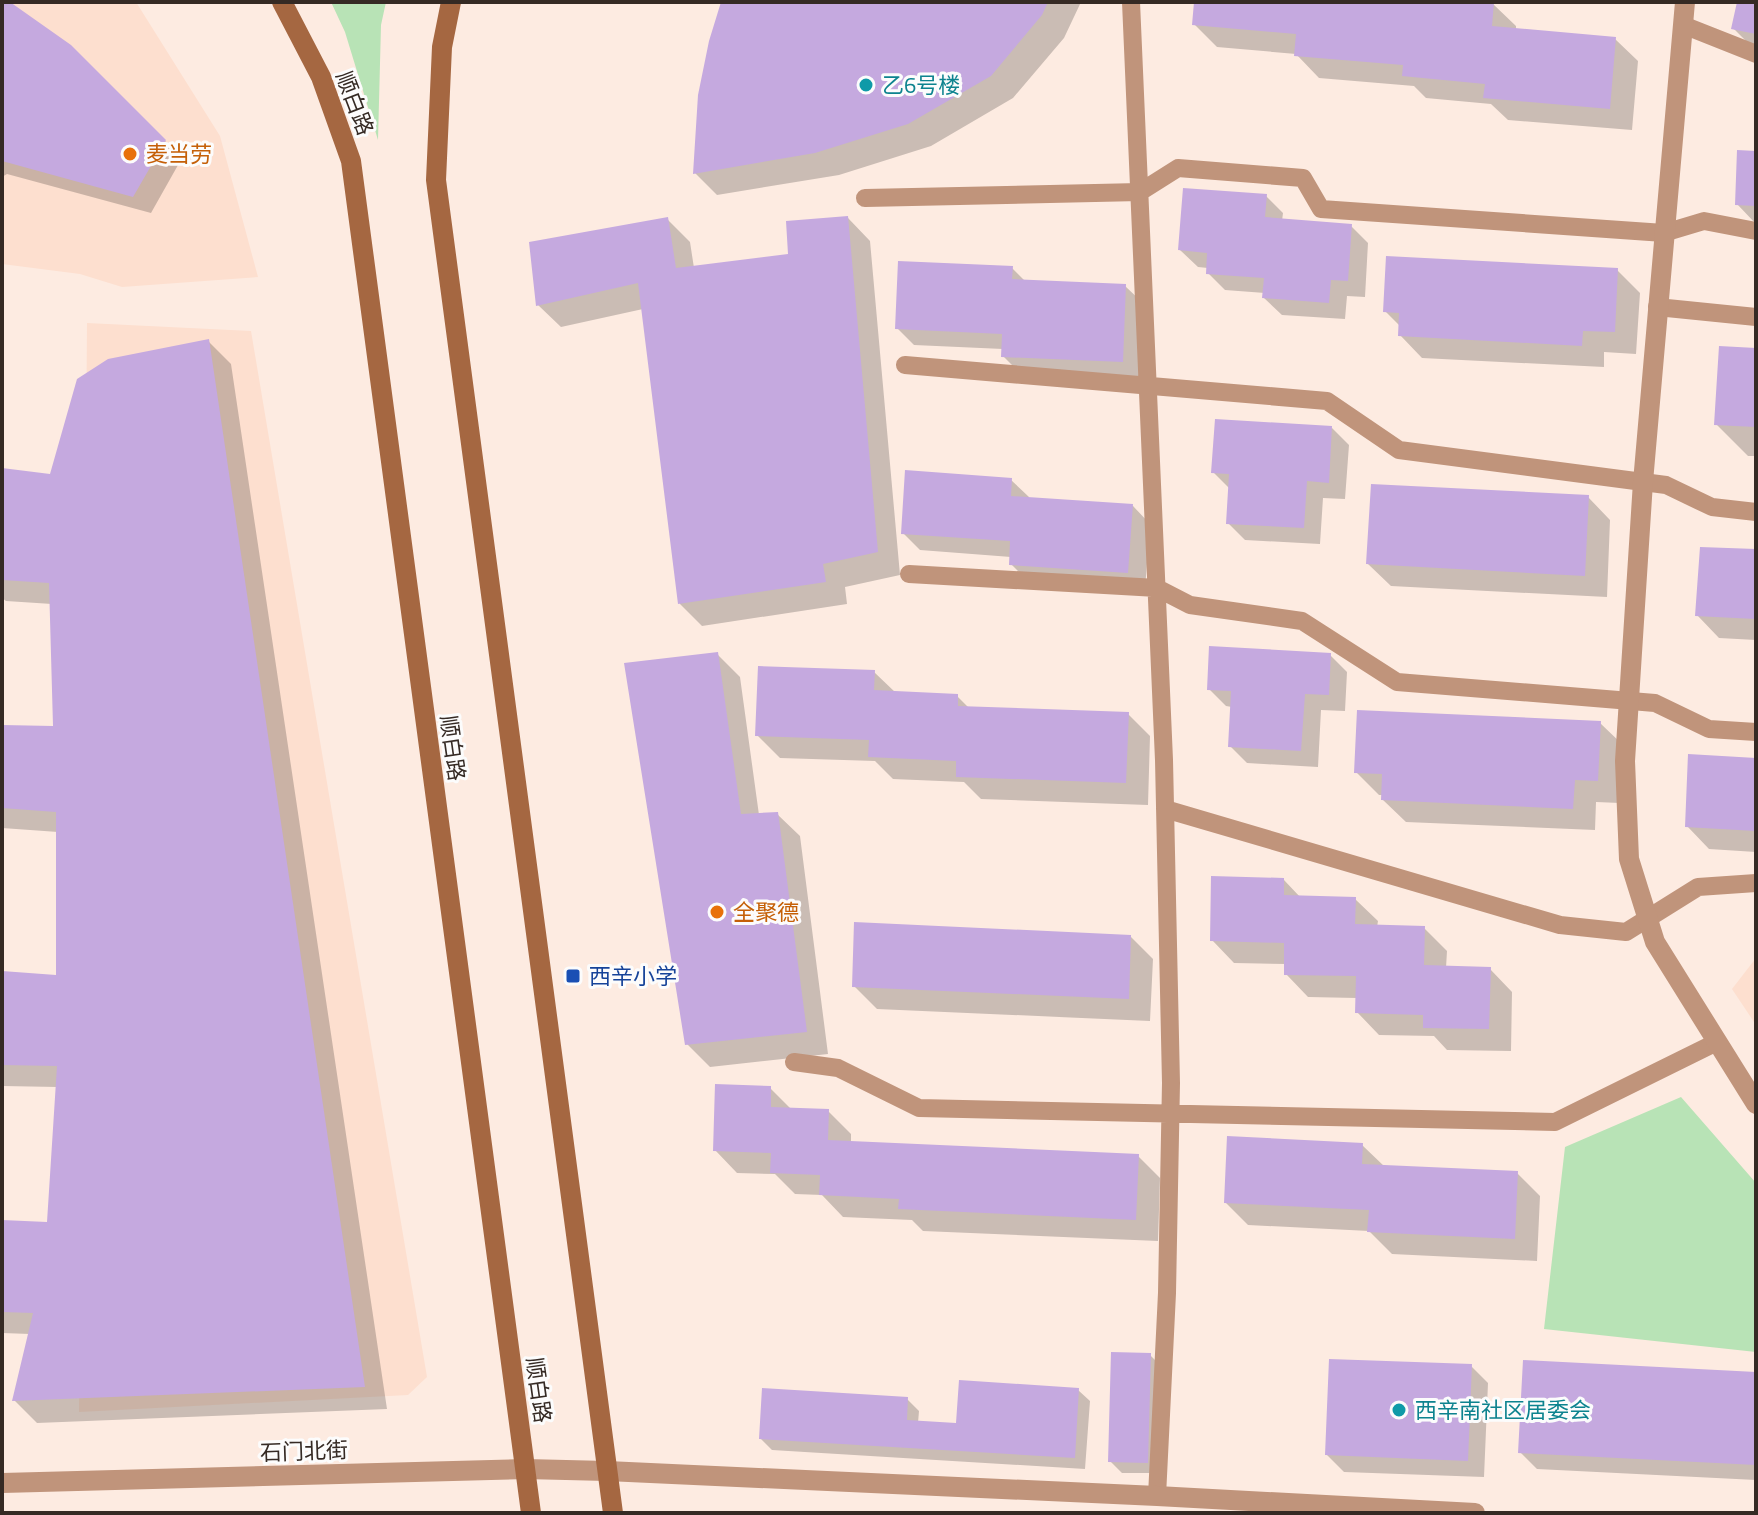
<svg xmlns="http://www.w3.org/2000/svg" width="1758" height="1515" viewBox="0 0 1758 1515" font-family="'Titillium Web','Noto Sans SC',sans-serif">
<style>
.built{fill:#fddfcf}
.green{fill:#b8e3b6}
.shadow{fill:#0003}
.building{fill:#c5a9df}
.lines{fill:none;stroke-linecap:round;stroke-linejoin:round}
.service{stroke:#c0947b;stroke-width:18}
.minor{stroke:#c0947b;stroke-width:20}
.tertiary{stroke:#c0947b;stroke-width:20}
.secondary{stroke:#a56741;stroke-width:20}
.culture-dot{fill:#0f9aa8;stroke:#fcfcfc;stroke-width:3}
.food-dot{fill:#e8710a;stroke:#fcfcfc;stroke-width:3}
.transit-dot{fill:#1a4fb4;stroke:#fcfcfc;stroke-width:3}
.labels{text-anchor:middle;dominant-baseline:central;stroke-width:6;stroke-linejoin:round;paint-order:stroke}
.culture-label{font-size:22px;fill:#0d838f;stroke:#fcfcfc;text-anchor:start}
.street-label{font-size:22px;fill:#352a24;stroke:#fcfcfc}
.food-label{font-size:22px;fill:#c56008;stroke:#fcfcfc;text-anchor:start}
.transit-label{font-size:22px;fill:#164399;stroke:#fcfcfc;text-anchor:start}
</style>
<rect width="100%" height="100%" fill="#fdebe1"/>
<path class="built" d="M2,2h134l84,134 38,141 -136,10 -42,-13 -78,-10z
M87,323l164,8 176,1046 -19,18 -329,17z
M1756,958v67l-24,-36z"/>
<path class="green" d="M331,2h55l-5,23 -3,115 -33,-108z
M1681,1097l75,86v169l-212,-23 21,-182z"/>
<path class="shadow" d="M2,2h5l63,44 112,112 -31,55 -144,-39 -5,3z
M723,2h358l-17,36 -51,60 -82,48 -92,29 -122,20 -22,-22z
M1196,2h275l22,2 23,22v4l99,9 23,22 -6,69 -124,-10 -17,-16 -65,-6 -12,-12 -95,-8 -23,-24 -79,-7 -23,-23z
M1739,2h17v49l-23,-23z
M1756,153v71l-19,-20z
M1266,196l17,17 -1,8 69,5 17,17 -3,54 -18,-1 -2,23 -63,-4 -18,-17 1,-5 -40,-3 -17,-17v-5l-10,-1 -18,-17z
M848,218l22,23 30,334 -55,12 2,17 -145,22 -22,-22 -37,-295 -82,18 -23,-22 129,-86 23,23 4,26 96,-12z
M1012,268l13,13 100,5 18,17 -3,75 -120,-5 -17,-17v-7l-89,-4 -17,-17z
M1617,270l23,23 -4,61 -32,-2v15l-182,-9 -22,-23v-9l-15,-15z
M208,341l23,23 156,1045 -350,14 -23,-23 16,-66 -28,-1v-111l47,2 9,-137 -56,-1v-113l56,4v-145l-56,-4v-101l53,1 -3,-124 -46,-3 -4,-3v-128l49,7z
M1756,350v106h-8l-32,-32z
M1332,428l17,17 -4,54 -22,-1 -3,46 -75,-4 -17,-17 2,-34 -16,-16z
M1011,480l18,17 -1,2 105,7 17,18 -5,65 -117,-8 -17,-17v-7l-91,-7 -17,-17z
M1588,497l22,23 -3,77 -216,-11 -23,-22z
M1756,551v89l-37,-2 -22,-23z
M717,654l23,23 19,138 18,-1 23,22 28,218 -118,13 -23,-23z
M1330,655l17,17 -2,39 -24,-1 -3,57 -71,-4 -17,-17 2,-39 -6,-1 -17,-17z
M874,672l22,21 61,3 12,12 159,6 22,22 -2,69 -167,-6 -17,-17 -71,-3 -18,-18 -95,-3 -23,-23z
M1600,723l23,22 -3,58 -24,-1 -1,28 -189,-8 -23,-22v-5h-4l-23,-23z
M1756,760v92l-47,-3 -22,-23z
M1284,880l17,18 54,1 23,22 -1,6 47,1 23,23 -1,17 44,1 22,23 -1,59 -64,-1 -13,-14 -55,-1 -22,-23v-14l-49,-1 -22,-23v-10l-52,-1 -22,-23z
M1131,937l22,22 -3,62 -273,-12 -23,-23z
M770,1088l22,22 36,1 23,23v9l287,13 22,22 -2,63 -235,-10 -11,-11 -69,-3 -21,-22 -27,-1 -20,-20 -38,-1 -22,-23z
M1362,1145l23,22 132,6 23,23 -3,65 -145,-7 -23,-23 -121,-6 -22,-22z
M1150,1355l12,12 -3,106h-37l-12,-12z
M1471,1366l17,17 -4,94 -140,-5 -17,-17z
M1756,1374v106l-219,-11 -17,-17z
M1078,1390l12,11 -5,68 -313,-19 -11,-11 146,-40 12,12 -1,12 40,2z"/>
<path class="building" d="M2,2h8l61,43 95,95 -33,57 -131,-36z
M721,2h327l-6,13 -51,61 -83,48 -93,29 -122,21 5,-79 11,-54z
M1194,2h300l-2,24 124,11 -6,72 -127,-11 2,-14 -83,-8 1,-11 -109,-9 2,-22 -104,-9z
M1737,2h19v32l-25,-5z
M1737,150l19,1v55l-21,-1z
M1183,188l84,6 -2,23 87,7 -4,57 -17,-1 -2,23 -67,-5 2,-20 -58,-4 1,-21 -29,-3z
M848,216l30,336 -55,12 3,18 -148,22 -40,-321 -102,23 -7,-64 139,-25 8,51 112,-14 -2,-33z
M1386,256l232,12 -3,64 -32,-1 -1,15 -184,-10 1,-23 -16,-1z
M898,261l115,5 -1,13 114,5 -3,78 -122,-5 1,-23 -107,-5z
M209,339l156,1048 -353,14 21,-88 -31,-1v-92l45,2 10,-156 -55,-1v-94l54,4v-163l-54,-4v-83l51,1 -4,-143 -47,-3v-112l48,6 27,-95 31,-20z
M1719,346l37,2v79l-42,-2z
M1215,419l117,7 -3,57 -22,-2 -3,47 -78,-4 3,-50 -18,-1z
M905,470l107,8 -1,18 122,8 -5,69 -119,-8 1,-24 -109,-7z
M1371,484l218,11 -4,81 -219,-12z
M1700,547l56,2v70l-61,-3z
M1209,646l122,7 -2,42 -24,-1 -4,57 -73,-4 3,-56 -24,-1z
M718,652l23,162 37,-2 29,220 -122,13 -61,-382z
M758,666l117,4 -1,20 84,4v12l171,6 -3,71 -170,-6v-16l-88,-4 1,-17 -114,-4z
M1357,710l244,11 -3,60 -23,-1 -2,29 -192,-9 1,-26 -28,-1z
M1688,754l68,4v73l-71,-4z
M1211,876l73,2v17l72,2 -1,27 70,2 -1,39 67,2 -2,62 -66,-1v-13l-68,-2 1,-37 -72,-1v-32l-74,-2z
M854,922l277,13 -2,64 -277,-12z
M715,1084l56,2v21l58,2 -1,31 311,14 -3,66 -238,-11 1,-10 -80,-4 1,-20 -50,-2 1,-20 -58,-2z
M1227,1136l136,7 -1,21 156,7 -3,68 -148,-7 2,-22 -145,-7z
M1111,1352l40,1 -3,110 -40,-1z
M1329,1359l143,5 -4,97 -143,-6z
M1523,1360l233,12v93l-238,-12z
M959,1380l120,8 -4,70 -316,-19 3,-51 146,9 -1,23 49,3z"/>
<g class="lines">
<path class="service" d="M1131,2l33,758 7,323 -4,210 -10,203
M1683,25l73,29
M865,198l275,-6 38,-24 125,10 18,31 343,24 40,-12 52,10
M1657,307l99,10
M905,365l422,36 72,49 267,35 46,22 44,5
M909,574l248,14 33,17 112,16 95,61 258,21 54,26 47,3
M1165,809l395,116 66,7 72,-45 58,-4
M794,1062l44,6 81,40 636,14 162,-80"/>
<path class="minor" d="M1685,2l-42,480 -18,279 4,98 26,83 101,162
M607,1471l550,25 318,17"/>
<path class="tertiary" d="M2,1483l523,-14 82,2"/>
<path class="secondary" d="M282,2l39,75 30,84 180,1352
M451,2l-9,45 -6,133 177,1333"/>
</g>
<g class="culture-dot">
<circle cx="866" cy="85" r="8"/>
<circle cx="1399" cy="1410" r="8"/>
</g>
<g class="food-dot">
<circle cx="130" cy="154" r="8"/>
<circle cx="717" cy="912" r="8"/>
</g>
<rect class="transit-dot" x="565" y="968" width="16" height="16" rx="4"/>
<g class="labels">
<g class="culture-label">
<text x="882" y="85">乙6号楼</text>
<text x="1415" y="1410">西辛南社区居委会</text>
</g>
<g class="street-label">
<text transform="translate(355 103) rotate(69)">顺白路</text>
<text transform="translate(453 748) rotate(82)">顺白路</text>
<text transform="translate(539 1390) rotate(82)">顺白路</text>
<text transform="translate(304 1451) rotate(-2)">石门北街</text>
</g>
<g class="food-label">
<text x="146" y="154">麦当劳</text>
<text x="733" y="912">全聚德</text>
</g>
<g class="transit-label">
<text x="589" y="976">西辛小学</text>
</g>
</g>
<rect width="1758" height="1515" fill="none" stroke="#352a24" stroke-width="8"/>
</svg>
